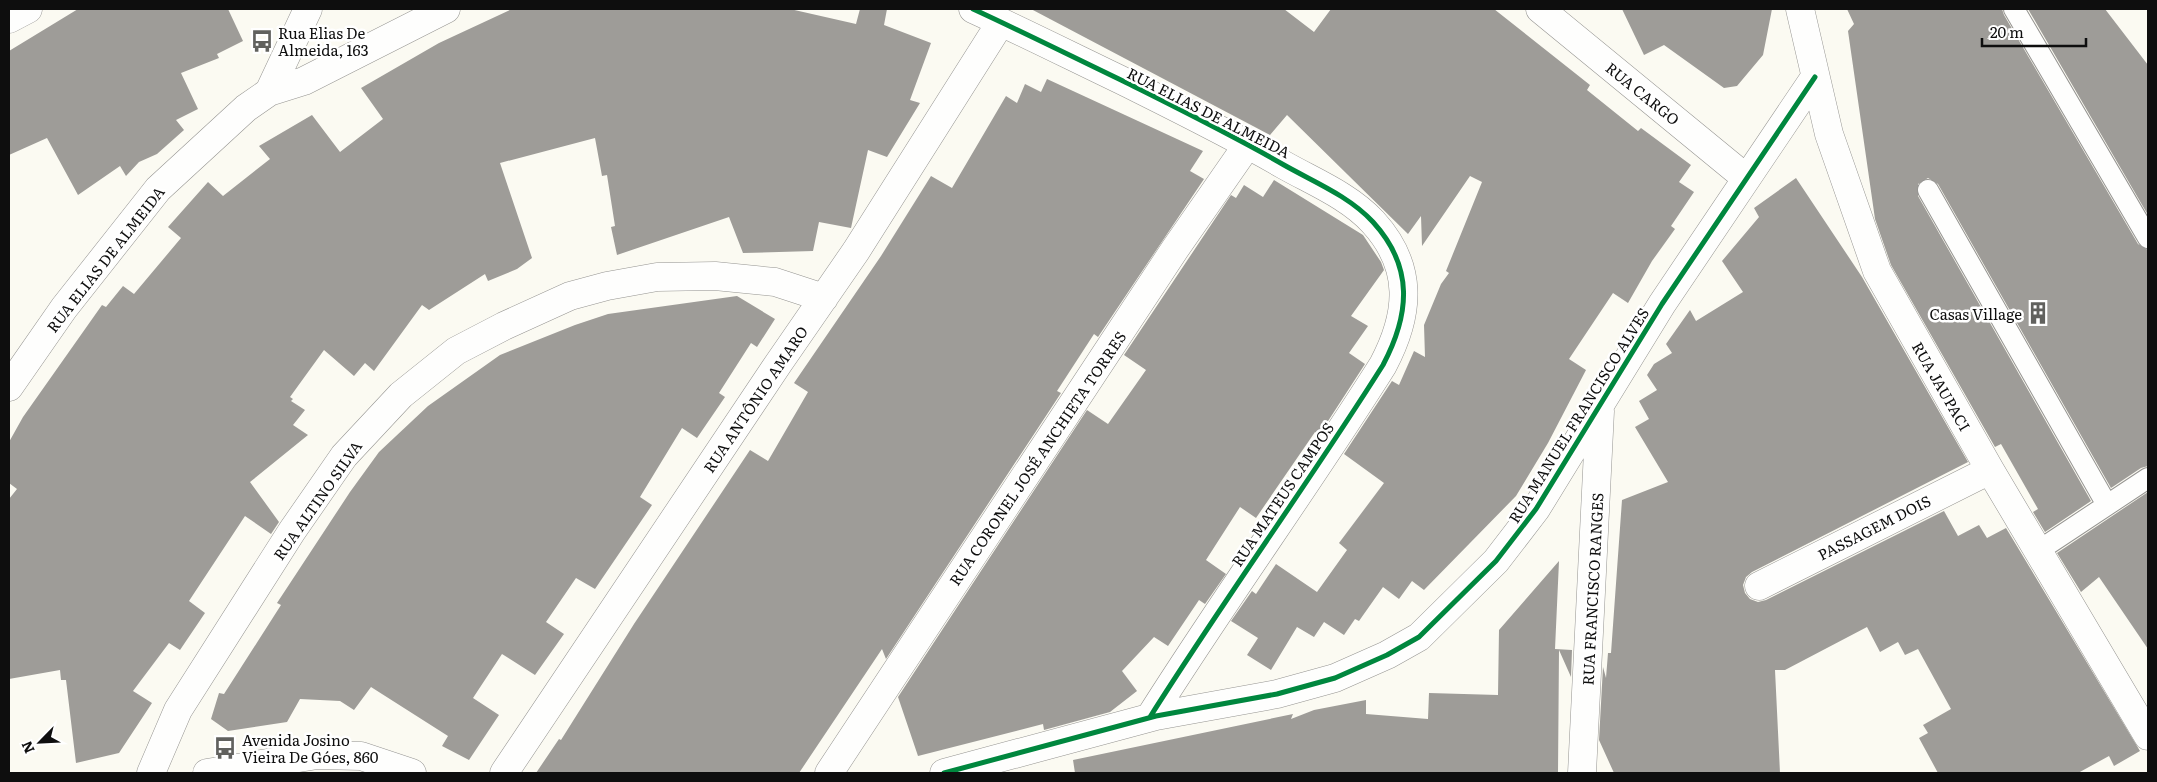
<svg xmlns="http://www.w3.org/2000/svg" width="2157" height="782" viewBox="0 0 2157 782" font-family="Literata,serif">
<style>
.building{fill:#9e9c98}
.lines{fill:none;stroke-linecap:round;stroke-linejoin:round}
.lane-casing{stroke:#959491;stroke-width:22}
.street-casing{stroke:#959491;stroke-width:29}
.lane{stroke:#fefefd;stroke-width:20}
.street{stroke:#fefefd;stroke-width:28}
.cycleway-casing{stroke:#fff;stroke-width:8}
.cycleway{stroke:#00873e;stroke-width:5}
.labels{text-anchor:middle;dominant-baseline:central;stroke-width:5;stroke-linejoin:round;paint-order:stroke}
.poi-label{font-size:15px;fill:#0e0e0e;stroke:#fff;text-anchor:start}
.street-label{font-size:15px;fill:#0e0e0e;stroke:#fff}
</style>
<rect width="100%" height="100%" fill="#fbfaf2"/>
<path class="building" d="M78,9h150l15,32 -26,13 2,4 -38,15 17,36 -22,11 8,10 -27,24 -18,8 -13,14 -6,-10 -42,29 -31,-57 -38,17v-104z
M512,9h278l66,15 4,-15h27l-3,16 47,18 -21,57 10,3 -33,54 -19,-7 -17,78 -32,-6 -6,29 -70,2 -14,-36 -112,38 -6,-28 4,-1 -8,-51 -5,1 -7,-38 -95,25 32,95 -15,11 -29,12 -3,-7 -56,36 -7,-5 -48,66 -9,-8 -11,13 -30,-26 -34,47 3,2 -2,2 14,9 -12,15 15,10 -58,47 29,40 -8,12 -26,-18 -56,85 16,12 -25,37 -11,-7 -36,48 19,12 -33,50 -43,10 -10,-83h-5l-1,-10 -51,9v-180l8,-10 -8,-6v-41l14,-25 79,-112 4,2 17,-21 11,8 47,-56 -13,-11 40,-45 15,14 47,-37 -11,-13 53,-31 28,37 43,-33 -22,-31 78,-45z
M1031,9h253l30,23 17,-23h163l96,76 -3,5 51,41 3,-3 50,37 -12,17 15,10 -23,34 4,3 -23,32 -24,42 -15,-10 -44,66 17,11 -38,73 -32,53 -92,94 -12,-9 -13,18 -16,-12 -24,34 -4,-2 -11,16 -20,-13 -10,15 -17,-10 -26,43 -24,-15 11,-17 -27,-17 21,-30 4,3 20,-30 41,28 30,-42 -8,-7 45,-60 -40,-29 48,-73 7,4 15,-34 11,6 -1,-32 17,-41 8,-11 -3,-2 36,-89 -12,-6 -48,70 -1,-30 -13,18 -121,-119 -17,20z
M1622,9h150l-9,46 -26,31 -13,2 -60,-43 -20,10z
M1847,9h155l2,6 134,229 10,6v216l-7,2 -30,20 -173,-304 -10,-6 -10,6v12l173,305 -46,31 -12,-20 5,-3 -37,-65 -6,3 -104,-182 -16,-46 -27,-188 6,-7z
M2028,9h77l43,56v150z
M1047,79l156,72 -13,20 14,8 -106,158 -4,-3 -37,57 4,2 -175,266 -4,-10 -83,124h-263l23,-34 2,1 73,-116 116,-174 18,11 40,-69 -14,-9 87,-127 50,-80 21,12 54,-92 11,7 8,-19 16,8z
M1796,178l66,99 106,185 -216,110 -6,5 -3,8 2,8 5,6 8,3 8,-2 178,-89 14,25 21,-11 8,13 19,-10 134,223 -26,15 -5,-10 -31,17h-140l-19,-35 9,-5 -5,-8 28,-16 -33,-60 -13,6 -7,-13 -18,10 -13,-25 -82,43h-10l5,103h-166l-15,-33 4,-73 3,11 2,-25h3l11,-153 46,-18 -33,-55 14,-8 -10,-18 18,-11 -10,-15 7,-11 18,-11 -6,-9 24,-34 6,11 47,-29 -21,-31 37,-44 -5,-9z
M1274,180l89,55 18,27 3,8 -33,46 17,10 -19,27 16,11 -46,71 -4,-3 -59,86 -16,-11 -34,53 20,14 -21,30 -6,-4 -31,46 -14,-9 -32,34 15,20 -27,21 -66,18 -1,-6 -125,32 -20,-59 189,-287 21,14 38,-54 -22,-15 107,-160 5,3 8,-13 19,12z
M737,296l38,23 -18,28 -6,-4 -32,50 6,4 -28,41 -15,-10 -42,69 12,8 -57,84 -19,-11 -30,44 18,12 -29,41 -33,-21 -29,44 26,17 -30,45 -27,-14 6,-10 -77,-49 -17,23 -14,-9 -40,-2 -13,23 -59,9 -17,-12 8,-26 5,1 57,-89 -4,-2 73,-111 29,-40 49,-46 72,-51 75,-30 33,-11z
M2148,492v157l-49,-72 -18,15 -24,-39z
M1559,561l-4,88 17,1 -1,27 -12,-27 -1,123h-483l-2,-13 220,-46 -2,5 23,-9 52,-10v14l62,5 1,-26 69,2 1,-65z"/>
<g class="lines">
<defs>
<path id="lane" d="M2014,9l134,229
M1928,190l179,315
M2038,551l110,-73"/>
<path id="street" d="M973,9c50,23 100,48 150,72 54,27 109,54 161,84 30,17 65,31 89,57 41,45 37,92 10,143 -75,119 -158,233 -233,352
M1540,9l206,169
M1800,9l29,125 48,137 113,199 158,266
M9,19l19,-10
M269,92l39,-83
M9,387l55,-79 94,-119 88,-81 23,-16 35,-11 142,-72
M1759,586l231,-116
M151,773l27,-63 114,-179 52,-75 57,-61 55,-44 48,-25 66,-30 37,-10 50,-9 58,-1 60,6 49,16
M207,773l110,-18 44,1 51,17
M504,773l274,-409 78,-113 145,-229
M829,773l346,-524 73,-105
M944,773l212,-57 121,-22 58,-16 52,-23 32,-18 77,-76 40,-52 126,-205 153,-227
M1582,773l18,-362"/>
</defs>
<use href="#lane" class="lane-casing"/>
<use href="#street" class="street-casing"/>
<use href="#lane" class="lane"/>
<use href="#street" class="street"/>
<defs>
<path id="cycleway" d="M973,9c50,23 100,48 150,72 54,27 109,54 161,84 30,17 65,31 89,57 41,45 37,92 10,143 -75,119 -158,233 -233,352
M944,773l212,-57 121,-22 58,-16 52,-23 32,-18 77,-76 40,-52 126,-205 153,-227"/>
</defs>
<use href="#cycleway" class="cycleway-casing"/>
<use href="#cycleway" class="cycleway"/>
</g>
<defs>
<symbol id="bus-bare" viewBox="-9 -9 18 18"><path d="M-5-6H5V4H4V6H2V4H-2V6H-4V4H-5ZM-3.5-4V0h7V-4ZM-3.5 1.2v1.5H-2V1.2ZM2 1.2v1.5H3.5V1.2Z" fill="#61615e" stroke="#fff" stroke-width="2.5" paint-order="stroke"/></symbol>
<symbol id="building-bare" viewBox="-9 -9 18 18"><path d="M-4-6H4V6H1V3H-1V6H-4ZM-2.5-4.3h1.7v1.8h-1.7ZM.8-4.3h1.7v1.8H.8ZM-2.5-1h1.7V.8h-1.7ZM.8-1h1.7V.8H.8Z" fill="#61615e" stroke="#fff" stroke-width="2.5" paint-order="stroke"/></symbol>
</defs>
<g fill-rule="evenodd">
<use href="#bus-bare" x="246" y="25" width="32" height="32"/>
<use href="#building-bare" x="2022" y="297" width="32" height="32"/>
<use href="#bus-bare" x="209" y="732" width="32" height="32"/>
</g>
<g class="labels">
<g class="poi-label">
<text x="278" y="32">Rua Elias De<tspan x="278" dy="17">Almeida, 163</tspan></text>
<text x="2022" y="313" text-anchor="end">Casas Village</text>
<text x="242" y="739">Avenida Josino<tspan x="242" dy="17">Vieira De Góes, 860</tspan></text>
</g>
<g class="street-label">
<text transform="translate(1643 93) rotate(39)">RUA CARGO</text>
<text transform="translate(1209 112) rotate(27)">RUA ELIAS DE ALMEIDA</text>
<text transform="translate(105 259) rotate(-52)">RUA ELIAS DE ALMEIDA</text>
<text transform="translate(1942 386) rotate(60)">RUA JAUPACI</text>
<text transform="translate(755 399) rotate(-56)">RUA ANTÔNIO AMARO</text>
<text transform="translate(1578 415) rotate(-58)">RUA MANUEL FRANCISCO ALVES</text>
<text transform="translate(1037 458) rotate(-56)">RUA CORONEL JOSÉ ANCHIETA TORRES</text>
<text transform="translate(1282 494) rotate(-56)">RUA MATEUS CAMPOS</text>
<text transform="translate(317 500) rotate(-55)">RUA ALTINO SILVA</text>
<text transform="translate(1874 527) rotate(-27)">PASSAGEM DOIS</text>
<text transform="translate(1592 589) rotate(-87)">RUA FRANCISCO RANGES</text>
</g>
</g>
<rect width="2157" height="782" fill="none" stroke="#0e0e0e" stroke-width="20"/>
<g transform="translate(40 742) rotate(246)" stroke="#ffffff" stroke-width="4" paint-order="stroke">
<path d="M0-4L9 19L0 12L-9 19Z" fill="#0e0e0e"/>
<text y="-8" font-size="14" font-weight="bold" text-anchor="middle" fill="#0e0e0e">N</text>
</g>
<path d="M1982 38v8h104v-8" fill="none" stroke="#0e0e0e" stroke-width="2.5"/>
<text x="1990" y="38" font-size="15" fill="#0e0e0e" stroke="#ffffff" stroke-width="4" paint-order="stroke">20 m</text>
</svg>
